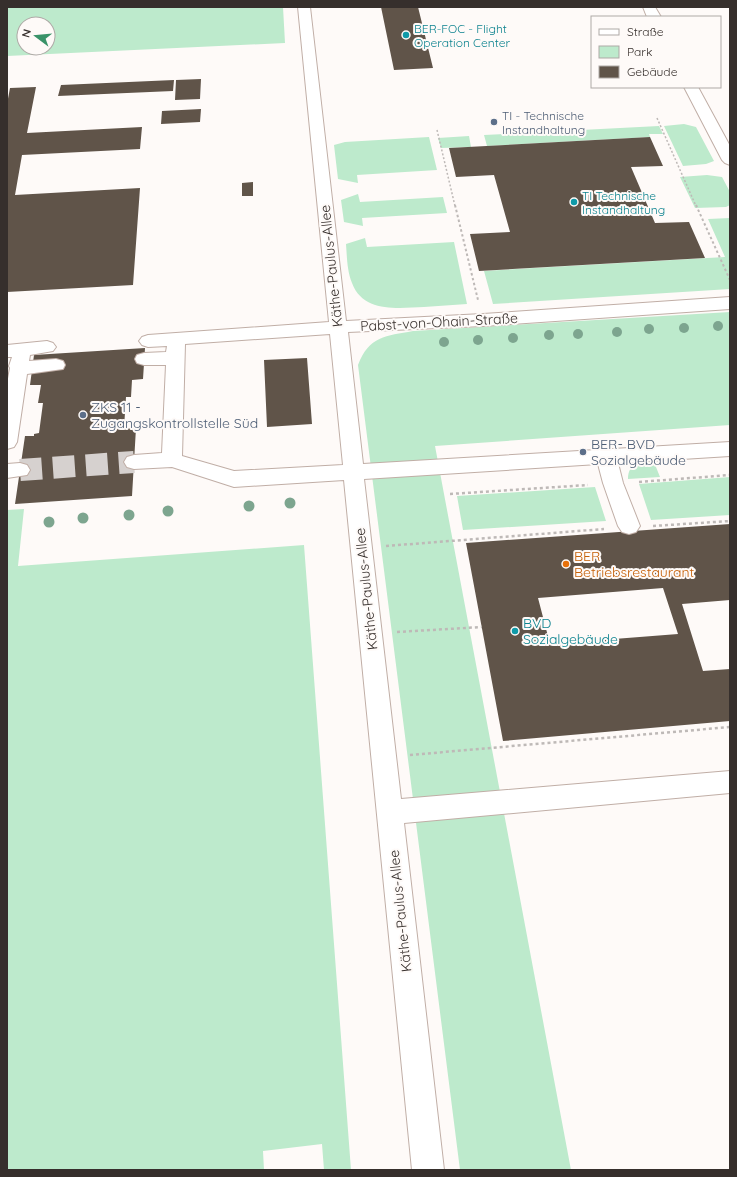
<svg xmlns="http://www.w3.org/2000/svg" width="737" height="1177" viewBox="0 0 737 1177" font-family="Quicksand,sans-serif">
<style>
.green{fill:#bdeacc;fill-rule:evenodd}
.building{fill:#605449;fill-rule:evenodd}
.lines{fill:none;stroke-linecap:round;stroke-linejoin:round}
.minor-tunnel{stroke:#d6d1cf;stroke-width:22;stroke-dasharray:22 11;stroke-linecap:butt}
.minor-casing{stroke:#c0aea6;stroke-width:2}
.path-far2{stroke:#beb9b7;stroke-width:1.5;stroke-dasharray:2 2;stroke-linecap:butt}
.path-far1{stroke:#beb9b7;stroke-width:2;stroke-dasharray:2.5 2.5;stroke-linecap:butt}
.path{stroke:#beb9b7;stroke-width:2.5;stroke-dasharray:3 3;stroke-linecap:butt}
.minor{fill:#fff;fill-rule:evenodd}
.tree{fill:#7da58f}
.culture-dot{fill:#0f9aa8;stroke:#fefaf8;stroke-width:1.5}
.service-dot{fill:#5c6f8a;stroke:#fefaf8;stroke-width:1.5}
.food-dot{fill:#e8710a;stroke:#fefaf8;stroke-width:1.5}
.labels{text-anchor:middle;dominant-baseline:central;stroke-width:4;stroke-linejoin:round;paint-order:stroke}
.far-culture-label{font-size:12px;fill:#0d838f;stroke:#fefaf8;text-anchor:start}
.far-service-label{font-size:12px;fill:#4e5e75;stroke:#fefaf8;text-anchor:start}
.street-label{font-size:14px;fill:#362f2c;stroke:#fefaf8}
.service-label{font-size:14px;fill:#4e5e75;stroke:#fefaf8;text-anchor:start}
.food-label{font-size:14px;fill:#c56008;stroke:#fefaf8;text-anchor:start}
.culture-label{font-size:14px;fill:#0d838f;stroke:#fefaf8;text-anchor:start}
</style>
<rect width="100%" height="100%" fill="#fefaf8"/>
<path class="green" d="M7,7h276l2,36 -278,13zM24,24h24v24h-24z
M684,124l12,3 18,34 -8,3 -23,2 -19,-40z
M659,126l4,8h-14l1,3 -163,9 -3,-11z
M469,136l2,11 -30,1 -3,-10z
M429,137l8,33 -80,5 1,8 -20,-4 -4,-34 11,-3z
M707,175l15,2 8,15v13l-4,2 -31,1 -15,-31z
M358,194l2,8 83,-5 4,16 -85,5 1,8 -19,-4 -3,-22z
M730,218v71l-237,15 -9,-33 241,-14 -17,-38z
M365,238l2,9 87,-5 13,62c-14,1 -29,2 -43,3 -26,1 -61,6 -72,-24 -5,-12 -5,-26 -6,-39z
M730,312v113l-295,21 136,724h-111l-102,-805c11,-29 28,-29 55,-34z
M654,462l6,15 -32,2c0,-17 13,-16 26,-17z
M730,477v38l-79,5 -12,-36z
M595,487l11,34 -143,9 -6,-34z
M24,509l-6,57 286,-21 47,625h-27l-2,-26 -59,7 1,19h-257v-660z"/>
<path class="building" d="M381,7h37l15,61 -39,2z
M201,79l-1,20 -25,1 1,-20z
M174,80l-1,11 -115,5 3,-11z
M36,87l-9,46 115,-6 -2,22 -118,6 -7,40 125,-7 -7,97 -126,7v-188l3,-16z
M201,109l-1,13 -39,2 1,-13z
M650,137l13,29 -32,1 24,56 34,-1 16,36 -226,13 -9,-37 40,-2 -16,-57 -38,2 -7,-29z
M253,182v14h-11v-13z
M145,348l-2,31 -11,1 -1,17h-5l-2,31h12l-4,68 -117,8 10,-68h9v-2l5,-1 4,-30h-5l3,-18h-11l4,-30z
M307,358l5,66 -45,3 -3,-67z
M730,524v76l-48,4 21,67 27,-2v52l-227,20 -37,-198zM663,588l15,46 -128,10 -12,-46z"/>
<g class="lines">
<path class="minor-tunnel" d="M20,470l114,-8"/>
<defs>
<path id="minor" d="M298,7h12l36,314 137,-7 247,-17v12l-247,17 -135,6 15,132 367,-22v14l-112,7 5,20 17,43 -4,6 -7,2 -7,-2 -4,-6 -15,-43 -5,-19 -234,15 37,320 329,-28v22l-326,30 40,347h-32l-68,-690 -110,7 -62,-20 -38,2 -7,-2 -3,-5 3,-5 7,-2 28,-2 4,-88h-22l-7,-2 -2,-4 2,-4 7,-2 22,-1 1,-6 -19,1 -6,-2 -3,-4 3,-4 6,-2 181,-13zM330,334l13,131 -109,6 -52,-15 3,-112z
M643,7h12l6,10h-14z
M684,87h14l32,59v19l-5,-2 -3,-3z
M47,341l6,2 3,4 -3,4 -23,4 -1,6 27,-2 7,2 2,4 -2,4 -36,5 -10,68 -3,5 -7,2v-65l3,-16 -1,-2 3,-9h-5v-12z
M20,463l7,2 3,5 -3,5 -20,3v-14z"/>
</defs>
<use href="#minor" class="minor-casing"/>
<path class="path-far2" d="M657,118l39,88
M437,130l18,76"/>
<path class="path-far1" d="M455,205l23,95
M696,205l34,75"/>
<path class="path" d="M639,482l91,-7
M450,494l138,-9
M653,526l77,-5
M386,546l218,-17
M397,632l85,-5
M410,755l320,-28"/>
<use href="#minor" class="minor"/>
</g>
<g class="tree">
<circle cx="718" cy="326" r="5"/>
<circle cx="684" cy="328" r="5"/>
<circle cx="649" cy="329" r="5"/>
<circle cx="617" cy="332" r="5"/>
<circle cx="578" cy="334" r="5"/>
<circle cx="549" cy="335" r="5"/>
<circle cx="513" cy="338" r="5"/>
<circle cx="478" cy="340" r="5"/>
<circle cx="444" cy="342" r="5"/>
<circle cx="290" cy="503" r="5.5"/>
<circle cx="249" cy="506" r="5.5"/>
<circle cx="168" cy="511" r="5.5"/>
<circle cx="129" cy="515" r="5.5"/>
<circle cx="83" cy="518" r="5.5"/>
<circle cx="49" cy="522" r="5.5"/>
</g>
<g class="culture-dot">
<circle cx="406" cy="35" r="4"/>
<circle cx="574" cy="202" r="4"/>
<circle cx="515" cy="631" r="4"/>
</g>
<g class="service-dot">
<circle cx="494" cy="122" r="4"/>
<circle cx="83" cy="415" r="4"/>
<circle cx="583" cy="452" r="4"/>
</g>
<circle class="food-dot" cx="566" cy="564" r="4"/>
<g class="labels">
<g class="far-culture-label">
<text x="414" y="28">BER-FOC - Flight<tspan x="414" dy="14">Operation Center</tspan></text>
<text x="582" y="195">TI Technische<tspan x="582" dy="14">Instandhaltung</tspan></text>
</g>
<g class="far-service-label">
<text x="502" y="115">TI - Technische<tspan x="502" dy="14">Instandhaltung</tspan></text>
</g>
<g class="street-label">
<text transform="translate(331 266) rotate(-96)">Käthe-Paulus-Allee</text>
<text transform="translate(439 322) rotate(-3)">Pabst-von-Ohain-Straße</text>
<text transform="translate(366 589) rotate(-96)">Käthe-Paulus-Allee</text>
<text transform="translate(400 911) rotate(-96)">Käthe-Paulus-Allee</text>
</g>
<g class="service-label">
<text x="91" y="407">ZKS 11 -<tspan x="91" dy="16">Zugangskontrollstelle Süd</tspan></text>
<text x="591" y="444">BER- BVD<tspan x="591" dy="16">Sozialgebäude</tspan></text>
</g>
<g class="food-label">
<text x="574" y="556">BER<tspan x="574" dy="16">Betriebsrestaurant</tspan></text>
</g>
<g class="culture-label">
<text x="523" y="623">BVD<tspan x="523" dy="16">Sozialgebäude</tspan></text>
</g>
</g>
<rect width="737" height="1177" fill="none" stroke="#362f2c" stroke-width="16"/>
<rect x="591" y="16" width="130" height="72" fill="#fefaf8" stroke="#aea9a6"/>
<rect x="599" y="29" width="20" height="6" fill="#ffffff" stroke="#aea9a6"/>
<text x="627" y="36" font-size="12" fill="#362f2c">Straße</text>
<rect x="599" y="46" width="20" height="12" fill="#bdeacc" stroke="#aea9a6"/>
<text x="627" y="56" font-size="12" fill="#362f2c">Park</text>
<rect x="599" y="66" width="20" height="12" fill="#605449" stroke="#aea9a6"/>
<text x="627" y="76" font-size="12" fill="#362f2c">Gebäude</text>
<g transform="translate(36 36) rotate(286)"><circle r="19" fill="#fefaf8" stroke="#aea9a6"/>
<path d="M0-3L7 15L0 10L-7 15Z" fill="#3a9369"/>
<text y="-6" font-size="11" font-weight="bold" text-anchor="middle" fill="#362f2c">N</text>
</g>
</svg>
